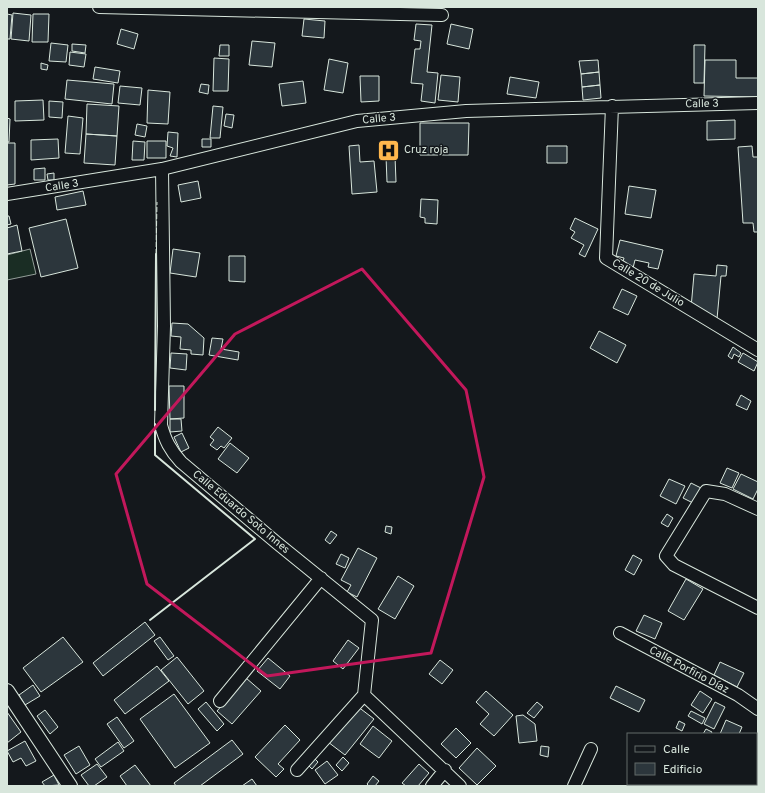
<svg xmlns="http://www.w3.org/2000/svg" width="765" height="793" viewBox="0 0 765 793" font-family="Overpass,sans-serif">
<style>
.green{fill:#1a2d24;stroke:#939e99}
.building{fill:#2c363c;stroke:#d8e6dc}
.lines{fill:none;stroke-linecap:round;stroke-linejoin:round}
.minor-casing{stroke:#d8e6dc;stroke-width:14}
.tertiary-casing{stroke:#d8e6dc;stroke-width:16}
.minor{stroke:#14181c;stroke-width:12}
.tertiary{stroke:#14181c;stroke-width:14}
.fence{stroke:#d8e6dc;stroke-width:1;stroke-dasharray:5 2;stroke-linecap:butt}
.wall{stroke:#d8e6dc;stroke-width:2}
.marked{fill:none;stroke:#c2185b;stroke-width:3;stroke-linejoin:round}
.labels{text-anchor:middle;dominant-baseline:central;stroke-width:3;stroke-linejoin:round;paint-order:stroke}
.street-label{font-size:11px;fill:#d8e6dc;stroke:#14181c}
.poi-label{font-size:11px;fill:#d8e6dc;stroke:#14181c;text-anchor:start}
</style>
<rect width="100%" height="100%" fill="#14181c"/>
<path class="green" d="M30,249l6,25 -29,6v-25z"/>
<path class="building" d="M13,13l18,2 -2,26 -18,-2z
M7,14l5,1 -2,24h-3z
M33,14h16l-1,28h-16z
M304,19l21,2 -1,17 -22,-2z
M416,24l16,1 -5,47 11,1 -3,30 -14,-2 2,-17 -12,-1 4,-34h5l1,-8 -7,-1z
M451,24l22,5 -4,20 -22,-5z
M121,29l17,5 -4,15 -17,-5z
M252,41l23,2 -3,24 -23,-2z
M51,43l17,2 -2,17 -17,-1z
M72,44l14,1 -1,8 -13,-2z
M220,45h9v11h-10z
M694,45h11l-1,38h-10z
M70,52l16,2 -2,13 -15,-2z
M214,58l15,1 -1,32h-15z
M329,59l19,4 -5,30 -19,-3z
M598,60l1,12 -18,2 -2,-13z
M705,60h31v18h22v19l-54,-1z
M41,63l7,2 -1,5 -6,-1z
M95,67l25,4 -2,12 -25,-4z
M599,72l1,13 -18,2 -1,-13z
M441,75l19,2 -2,25 -20,-2z
M360,76h19v25l-18,1z
M510,77l29,5 -3,16 -29,-4z
M67,80l47,4 -2,20 -47,-5z
M303,81l3,22 -24,3 -3,-22z
M201,84l8,1 -1,9 -9,-2z
M600,85l1,13 -18,2 -1,-13z
M120,86l22,2 -2,17 -22,-2z
M148,90l22,2 -2,32 -21,-1z
M43,100l1,20 -29,1v-20z
M49,101l14,1 -1,16 -13,-1z
M87,104l32,2 -2,30 -31,-2z
M213,106l10,1 -3,31h-10z
M226,114l8,1 -2,13 -8,-2z
M68,116l15,2 -3,36 -15,-1z
M7,118l3,1 -1,23h-2z
M735,120v19l-28,1v-19z
M420,123h49l-1,32h-48z
M137,124l10,2 -2,11 -10,-2z
M168,132l10,1 -1,24 -7,-1 3,-8 -6,-2z
M86,134l31,2 -2,29 -31,-2z
M58,139l1,19 -28,2v-20z
M202,139h9v8h-9z
M133,141l12,1 -1,18h-12z
M147,141h19v17h-19z
M7,143h8v41l-8,1z
M359,145l1,17 14,-1 3,31 -25,2 -3,-48z
M547,146h20v17h-20z
M752,146l1,11h5v75h-4l-1,-9h-10l-5,-76z
M386,156h9l1,26h-9z
M45,168v12h-11v-11z
M54,173v7h-6l-1,-6z
M198,181l3,17 -20,4 -3,-17z
M629,186l27,4 -5,28 -26,-4z
M83,191l3,14 -29,5 -2,-13z
M421,199l17,1 -1,24 -12,-1v-5l-5,-1z
M7,216h2l2,8 -4,1z
M575,218l23,11 -13,28 -6,-3 5,-9 -13,-7 4,-6 -5,-3z
M66,219l12,49 -37,9 -12,-49z
M17,225l5,26 -15,3v-26z
M620,240l43,10 -5,19 -10,-2 1,-4 -14,-3 -2,8 -11,-3 2,-7 -8,-2z
M173,249l27,4 -4,24 -26,-4z
M229,256h16v26l-16,-1z
M717,265l10,1 -1,10h-5l-4,43 -26,-11 3,-34 22,2z
M622,289l15,7 -9,19 -15,-7z
M172,323l16,1 16,14 -1,17 -12,-1v-4l-11,-1 1,-12 -10,-1z
M599,331l27,14 -9,18 -27,-15z
M212,338l11,1 -2,10 18,3 -1,8 -29,-5z
M733,347l8,6 -2,4 -5,-3 -2,5 -4,-3z
M171,353l16,1 -1,16 -16,-2z
M743,353l15,9 -4,9 -16,-9z
M169,386h15v32l-14,1z
M741,395l10,6 -4,9 -11,-5z
M170,419h11l1,12 -12,1z
M218,427l14,11 -8,10 -3,-2 -4,4 -7,-5 4,-5 -4,-3z
M182,433l7,15 -8,4 -7,-15z
M230,443l19,15 -12,15 -19,-14z
M727,468l12,5 -7,15 -12,-5z
M741,474l17,8v7l-5,10 -20,-10z
M669,479l16,7 -9,18 -16,-8z
M691,483l10,5 -8,15 -10,-5z
M667,514l6,4 -5,9 -7,-4z
M386,526l6,1 -1,7 -6,-2z
M331,531l6,4 -7,9 -5,-4z
M358,548l19,10 -20,39 -10,-5 4,-7 -10,-5z
M341,554l8,4 -4,10 -9,-4z
M633,555l9,5 -8,15 -9,-5z
M398,576l16,10 -19,33 -17,-10z
M686,579l17,10 -19,31 -16,-9z
M644,615l18,8 -7,16 -19,-8z
M145,622l10,13 -52,41 -10,-13z
M63,637l20,25 -42,30 -18,-24z
M160,637l14,19 -6,4 -14,-19z
M348,640l11,8 -16,21 -10,-8z
M177,657l27,34 -16,13 -27,-34z
M268,658l22,18 -10,13 -23,-18z
M440,660l13,10 -11,14 -13,-10z
M720,662l24,11 -7,14 -23,-12z
M157,666l12,15 -44,33 -11,-14z
M246,678l15,13 -29,33 -15,-13z
M33,685l7,11 -15,9 -6,-10z
M616,686l29,14 -6,12 -29,-14z
M486,691l27,24 -19,21 -14,-12 9,-10 -13,-12z
M700,691l12,8 -9,14 -12,-8z
M174,694l36,49 -35,25 -35,-49z
M206,702l18,22 -7,7 -19,-22z
M537,702l6,5 -9,11 -7,-5z
M715,702l10,5 -11,22 -10,-5z
M357,706l17,13 -29,36 -17,-13z
M45,710l13,17 -8,7 -13,-18z
M691,711l14,7 -3,6 -14,-8z
M7,712l14,20 -14,11z
M523,715l12,9 2,17 -18,2 -3,-27z
M117,717l17,24 -10,7 -17,-24z
M726,720l16,7 -3,7h-19z
M679,721l6,3 -3,7 -6,-3z
M285,725l15,15 -22,24 6,5 -8,8 -21,-20z
M373,726l19,15 -13,17 -19,-14z
M456,728l15,15 -15,15 -15,-14z
M706,729l6,3 -1,2h-8z
M232,740l11,14 -43,32h-24l-2,-3z
M25,741l11,20 -10,5 -5,-8 -8,4 -6,-11z
M118,742l6,9 -23,16 -6,-8z
M79,746l11,19 -14,9 -12,-19z
M541,746l8,1 -1,10 -8,-2z
M477,748l19,18 -19,19 -18,-17z
M343,757l6,6 -7,8 -6,-6z
M315,759l3,3 -6,7 -4,-4z
M327,761l11,14 -13,9 -10,-14z
M97,764l10,13 -13,9h-5l-8,-11z
M419,764l10,9 -11,13h-12l-4,-3z
M135,765l16,21h-24l-7,-10z
M54,775l5,10 -14,1 -3,-4z
M373,776l6,5 -4,5h-6l-2,-2z
M252,779l5,7h-15z"/>
<g class="lines">
<defs>
<path id="minor" d="M99,7l343,8
M612,106l-6,152 152,92
M162,169l2,157 -3,99c4,15 9,25 20,37l96,81 95,77 -8,75 96,91
M7,194l155,-25 195,-48 109,-10 292,-8
M758,509l-33,-15 -19,-3 -40,65 8,9 84,43
M620,633l118,62 20,14
M220,701l101,-123
M756,750l2,-4
M297,770l67,-75
M740,784l1,2
M432,786l13,-16
M574,786l17,-37"/>
<path id="tertiary" d="M7,691l63,95"/>
</defs>
<use href="#minor" class="minor-casing"/>
<use href="#tertiary" class="tertiary-casing"/>
<use href="#minor" class="minor"/>
<use href="#tertiary" class="tertiary"/>
<path class="fence" d="M156,254l1,-52"/>
<path class="wall" d="M155,410l1,-156
M150,620l105,-81 -100,-84v-31"/>
</g>
<path class="marked" d="M362,269l104,121 18,87 -53,176 -164,23 -120,-92 -31,-110 119,-140z"/>
<defs>
<symbol id="hospital-square" viewBox="-11 -11 22 22"><rect x="-9" y="-9" width="18" height="18" rx="4" fill="#ffb74d" stroke="#14181c"/><path d="M-5-5h3v3.5h4V-5h3V5h-3V1.5h-4V5h-3Z" fill="#111"/></symbol>
</defs>
<g fill-rule="evenodd">
<use href="#hospital-square" x="376" y="138" width="25" height="25"/>
</g>
<g class="labels">
<g class="street-label">
<text transform="translate(702 104) rotate(-1)">Calle 3</text>
<text transform="translate(379 119) rotate(-5)">Calle 3</text>
<text transform="translate(62 186) rotate(-9)">Calle 3</text>
<text transform="translate(648 283) rotate(31)">Calle 20 de Julio</text>
<text transform="translate(241 512) rotate(40)">Calle Eduardo Soto Innes</text>
<text transform="translate(689 670) rotate(28)">Calle Porfirio Díaz</text>
</g>
<g class="poi-label">
<text x="404" y="150">Cruz roja</text>
</g>
</g>
<rect width="765" height="793" fill="none" stroke="#d8e6dc" stroke-width="16"/>
<rect x="627" y="733" width="130" height="52" fill="#14181c" stroke="#626a69"/>
<rect x="635" y="746" width="20" height="6" fill="#14181c" stroke="#626a69"/>
<text x="663" y="753" font-size="12" fill="#d8e6dc">Calle</text>
<rect x="635" y="763" width="20" height="12" fill="#2c363c" stroke="#626a69"/>
<text x="663" y="773" font-size="12" fill="#d8e6dc">Edificio</text>
</svg>
